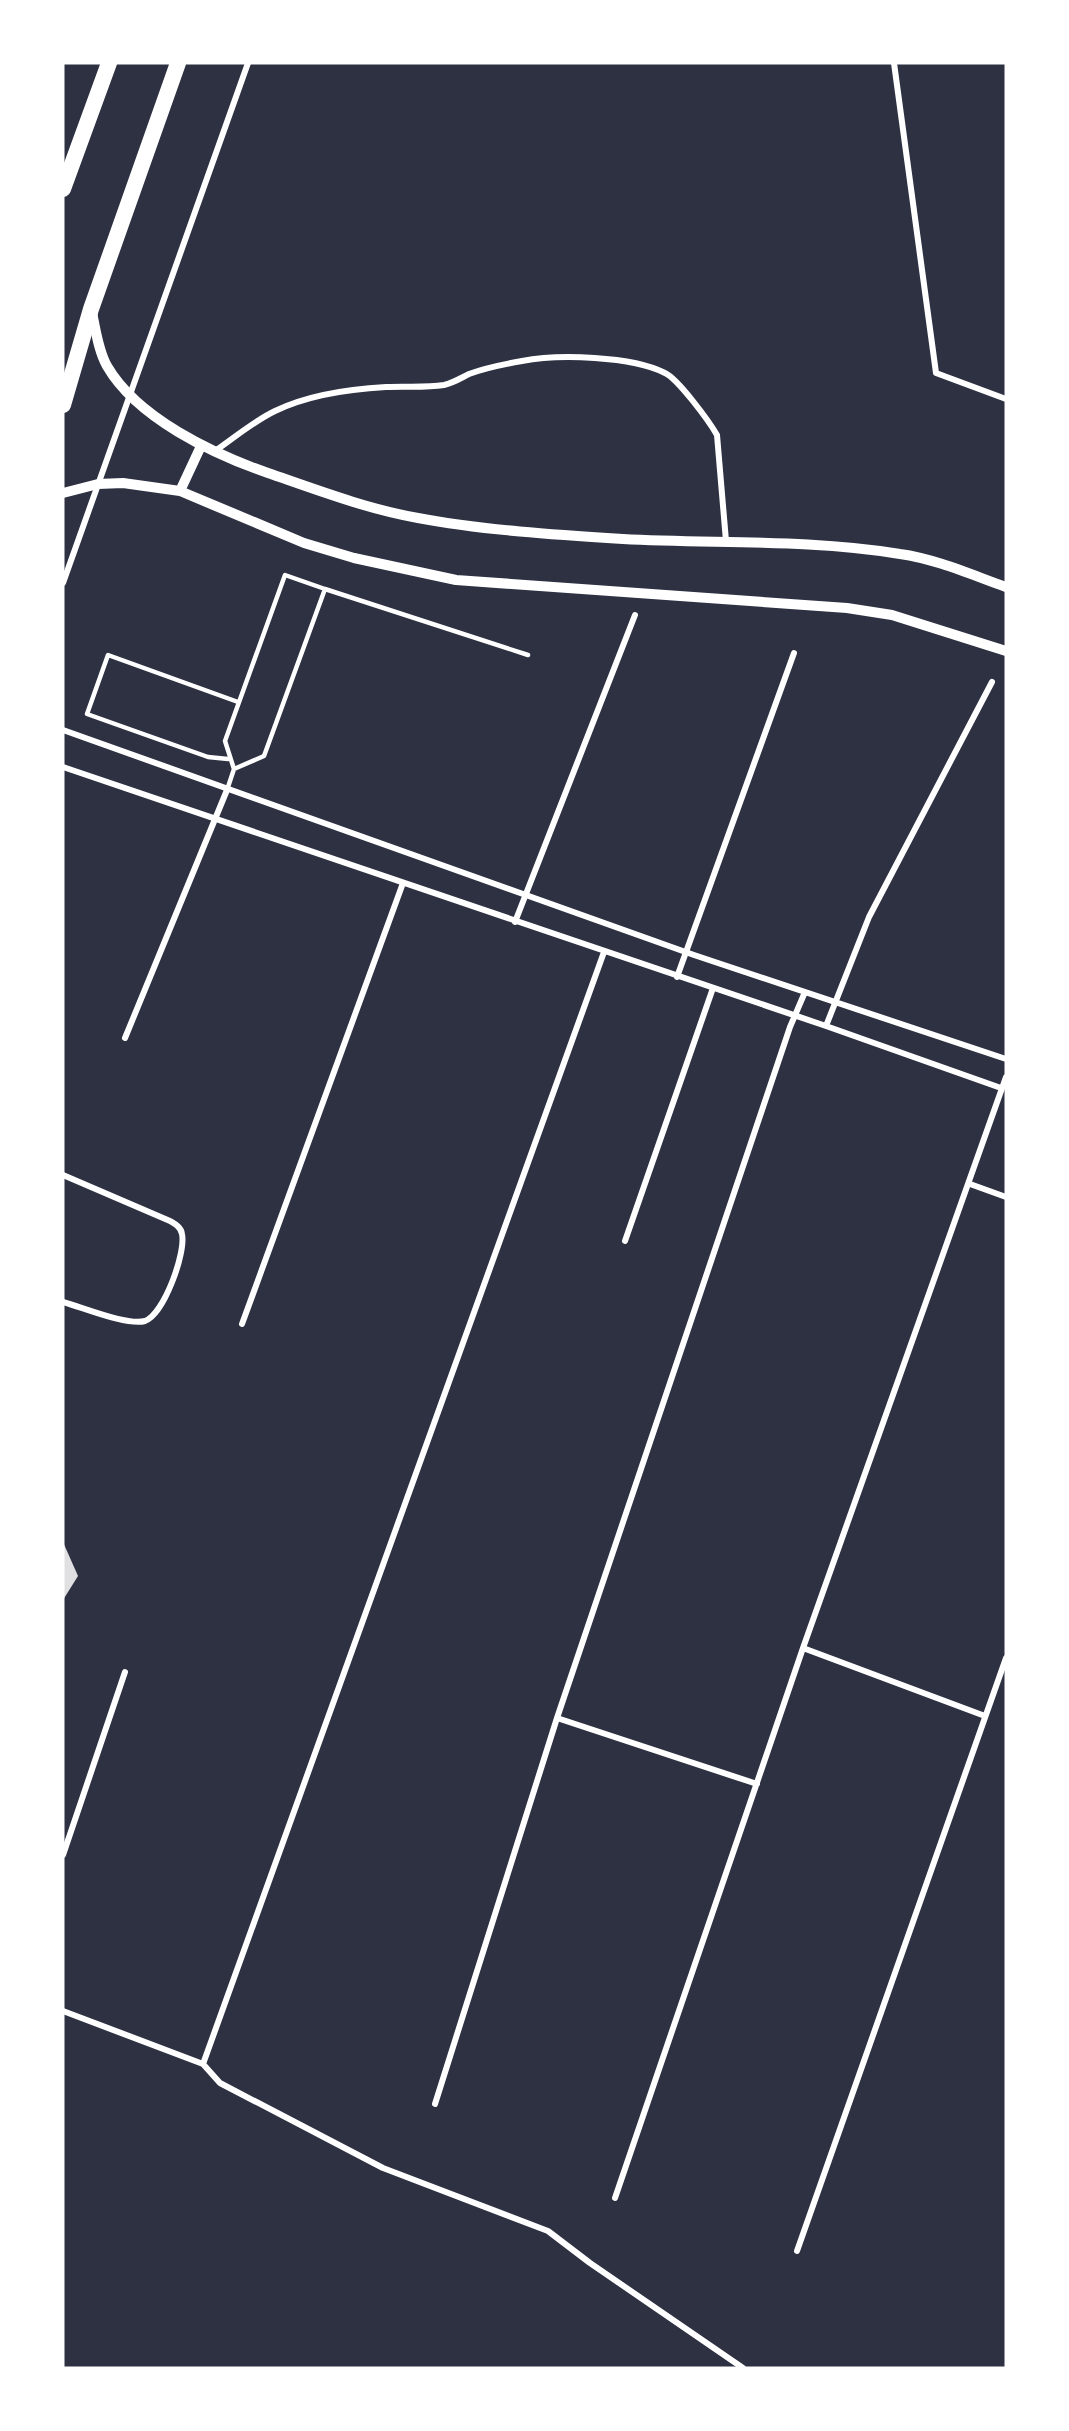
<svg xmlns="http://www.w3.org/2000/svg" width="1069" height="2431" viewBox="0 0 1069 2431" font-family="Spectral,serif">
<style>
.building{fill:#e0e0e3}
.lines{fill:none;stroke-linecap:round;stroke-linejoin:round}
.service{stroke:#fff;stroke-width:4.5}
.minor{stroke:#fff;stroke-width:6}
.tertiary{stroke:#fff;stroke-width:10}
.trunk{stroke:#fff;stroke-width:16}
</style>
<rect width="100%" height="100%" fill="#2d3142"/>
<path class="building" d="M63,1542l15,34 -15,24z"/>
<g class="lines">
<path class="service" d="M325,589l203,66
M228,759l-20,-2 -121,-43 21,-59 130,47
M227,790l7,-21 30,-13 61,-167 -40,-14 -60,166 9,28"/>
<path class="minor" d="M894,63l42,310 70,26
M215,451c19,-13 39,-30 60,-40 33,-16 75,-22 111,-24 20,-1 38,1 58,-2 9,-2 17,-7 25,-11 16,-6 36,-10 53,-13 36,-7 110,-5 143,12 13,6 44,48 52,62l9,106
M63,583l185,-520
M63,730l631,225 312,104
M63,767l763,259 175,62
M515,922l120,-307
M677,977l117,-324
M826,1026l43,-109 123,-235
M125,1038l102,-248
M63,1175l107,46c5,3 11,6 12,13 4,19 -18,80 -37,87 -18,5 -63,-14 -82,-19
M970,1184l36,13
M625,1241l88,-253
M242,1324l161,-441
M803,1648l182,68
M557,1718l200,66
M63,1855l62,-183
M63,2011l140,53 17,19 163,85 165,63 42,32 153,105
M203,2064l401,-1112
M435,2104l122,-386 233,-691 15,-35
M615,2198l188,-550 203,-571
M797,2251l209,-593"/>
<path class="tertiary" d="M92,313c4,17 6,37 15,53 30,52 106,88 161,107 49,17 99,36 150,45 63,12 140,17 205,21 93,5 185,0 277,15 36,5 72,21 106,33
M180,491l21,-45
M63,493l35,-9 25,-1 57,8 124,52 50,15 102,22 391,28 45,7 114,36"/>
<path class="trunk" d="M63,189l46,-126
M63,405l28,-96 87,-246"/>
</g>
<rect width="1069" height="2431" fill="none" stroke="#ffffff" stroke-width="129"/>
</svg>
